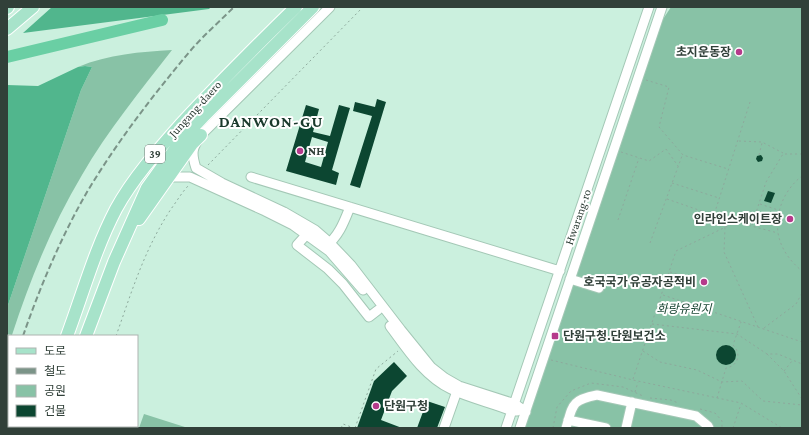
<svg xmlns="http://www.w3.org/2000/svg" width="809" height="435" viewBox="0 0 809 435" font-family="'Crimson Pro','Noto Sans KR',serif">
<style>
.green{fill:#88c2a6}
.forest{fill:#51b68d}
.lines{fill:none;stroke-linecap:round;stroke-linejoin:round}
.river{stroke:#6acfa4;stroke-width:12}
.building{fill:#0c4631;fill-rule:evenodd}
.minor-casing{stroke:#a4c8b6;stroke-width:11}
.major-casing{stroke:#fff;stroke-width:14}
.path{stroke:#8da99c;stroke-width:1;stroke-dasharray:2 3;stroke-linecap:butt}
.minor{stroke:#fff;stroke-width:9}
.major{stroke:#a7e3ca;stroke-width:12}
.rail{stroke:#7b9488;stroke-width:2;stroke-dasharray:6 3;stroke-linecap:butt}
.poi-dot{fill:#b53a8b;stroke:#fff;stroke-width:1.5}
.labels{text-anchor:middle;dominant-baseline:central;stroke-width:4;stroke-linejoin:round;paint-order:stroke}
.shield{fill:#fff;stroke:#6f7974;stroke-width:1}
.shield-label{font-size:11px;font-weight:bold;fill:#314039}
.poi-label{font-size:12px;font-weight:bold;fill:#314039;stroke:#fff;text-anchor:end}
.street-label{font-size:12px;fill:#314039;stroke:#fff}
.park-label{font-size:12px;font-style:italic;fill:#1c4736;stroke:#fff}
.district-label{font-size:16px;font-weight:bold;letter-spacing:1px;fill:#1a3a2c;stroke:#fff}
</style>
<rect width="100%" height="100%" fill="#cbf0de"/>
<path class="green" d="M671,7h131v421h-285l135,-392z
M172,50c-31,40 -64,80 -90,125 -30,50 -52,105 -70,160l-5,-1v-26l74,-218 11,-23 -7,-1 -7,1c31,-13 62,-15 94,-17z
M144,414l44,14h-49z"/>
<path class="forest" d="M52,7h159l-2,2 -186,24z
M85,66l7,1 -11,23 -74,218v-223l31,1 40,-19z"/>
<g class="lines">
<path class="river" d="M7,57l155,-37"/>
</g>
<path class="building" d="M377,99l9,3 -26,86 -10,-3 22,-69 -19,-5 2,-9 20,5z
M306,105l13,4 -6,23 17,4 9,-31 11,3 -18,62 7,3 -3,12 -50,-14zM312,137l16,5 -7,25 -16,-5z
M761,155l2,3 -1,3 -4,1 -2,-3 1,-3z
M768,191l7,2 -4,10 -7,-2z
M716 355a10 10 0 1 1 20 0a10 10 0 1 1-20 0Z
M394,362l13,14 -15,15 -11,29 21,8h-45l17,-47z
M427,401l18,6 -8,21h-20z"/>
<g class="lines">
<defs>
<path id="minor" d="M330,7l-129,128c-9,13 -10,18 -5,33l26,15 62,29 31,18 15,13 21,22 50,65 30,37 14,11 14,8 56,18 11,8
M169,177h21l75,34 28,14 36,26 34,39
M251,177l309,94
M307,234l-10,11 31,24 15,15 26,33 9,-7
M326,246c13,-10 18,-24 24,-39
M570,279l29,9
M390,326c17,23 34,50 61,63 18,9 42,14 61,22h5
M7,344l2,1
M7,360h2
M568,420l38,8
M444,428l13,-37
M506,428l143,-421
M520,428l142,-421
M566,428c7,-23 5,-28 31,-33l99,21 12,10 1,2
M626,428l6,-26"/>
<path id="major" d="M7,8l1,-1
M7,29l26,-22
M139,219l53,-75 9,-9
M67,336c16,-43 28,-87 49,-127 17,-31 42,-59 65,-85 37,-40 76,-79 115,-117
M86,336l28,-74 33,-74 36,-50 20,-21 110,-110
M37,428l1,-2
M55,428l1,-2"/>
</defs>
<use href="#minor" class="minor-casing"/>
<use href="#major" class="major-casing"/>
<path class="path" d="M646,80l23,7 -10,40 24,28 45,14
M750,102l-36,113 11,13 -1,24 34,75
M739,141l23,1 21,11
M621,152l28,9 17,-12 12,17
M759,155l3,-12
M208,165l155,-158
M802,176c-8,6 -15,15 -19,24 -12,28 -4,52 19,71
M672,183l47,15
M667,199l46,16
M760,204l18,6
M618,220l21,-62
M752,225l14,-43 17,-28h19
M650,243l32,-87
M670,272l34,10
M663,295l139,47
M652,324l85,10 30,20h11l24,10
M764,328l32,-24 6,-11
M116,336c16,-45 28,-86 55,-127 6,-8 11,-17 18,-24
M643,351l17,11 37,8 25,12 20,-1 21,20 39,4
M767,354l17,17 18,28
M551,360l82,20 108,23 41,25
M784,371l8,-10
M633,379l43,-128 60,-29 42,11
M635,392l3,-10
M650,398l21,2 7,3
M717,398l9,-30c12,-2 16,-14 7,-23l8,-23
M700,409l15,4 7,8v7
M84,428l1,-2
M341,428l2,-4 11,4
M355,428l21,-59 22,-18
M553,428l4,-21 14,-16 20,-8 32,4 20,9
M733,428l8,-24"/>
<use href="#minor" class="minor"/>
<use href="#major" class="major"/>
<path class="rail" d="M23,336c17,-49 38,-99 64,-144 30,-50 66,-97 104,-142 13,-15 29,-29 43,-43
M7,371l2,-6
M7,382l2,-5"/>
</g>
<g class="poi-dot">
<circle cx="739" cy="52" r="4"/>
<circle cx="300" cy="151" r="4"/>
<circle cx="790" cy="219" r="4"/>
<circle cx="704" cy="282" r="4"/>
<rect x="551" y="332" width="8" height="8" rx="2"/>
<circle cx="376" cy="406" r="4"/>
</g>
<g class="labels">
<rect class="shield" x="145" y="145" width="20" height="18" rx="3"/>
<g class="shield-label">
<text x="155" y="154">39</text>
</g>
<g class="poi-label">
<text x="731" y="52">초지운동장</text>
<text x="308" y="151" text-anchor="start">NH</text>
<text x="782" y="219">인라인스케이트장</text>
<text x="696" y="282">호국국가 유공자공적비</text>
<text x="563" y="336" text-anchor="start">단원구청.단원보건소</text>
<text x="384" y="406" text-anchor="start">단원구청</text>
</g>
<g class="street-label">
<text transform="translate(195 109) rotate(-48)">Jungang-daero</text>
<text transform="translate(578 217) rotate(-71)">Hwarang-ro</text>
</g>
<g class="park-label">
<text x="684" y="309">화랑유원지</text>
</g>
<g class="district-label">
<text x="271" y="121">DANWON-GU</text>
</g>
</g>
<rect width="809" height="435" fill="none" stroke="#314039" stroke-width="16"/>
<rect x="8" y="335" width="130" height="92" fill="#ffffff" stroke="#adb3b0"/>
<rect x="16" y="348" width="20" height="6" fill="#a7e3ca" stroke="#adb3b0"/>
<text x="44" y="355" font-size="12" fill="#314039">도로</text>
<rect x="16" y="368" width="20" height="6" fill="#7b9488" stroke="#adb3b0"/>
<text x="44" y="375" font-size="12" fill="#314039">철도</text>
<rect x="16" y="385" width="20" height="12" fill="#88c2a6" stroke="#adb3b0"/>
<text x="44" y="395" font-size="12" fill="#314039">공원</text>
<rect x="16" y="405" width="20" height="12" fill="#0c4631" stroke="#adb3b0"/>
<text x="44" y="415" font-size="12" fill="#314039">건물</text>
</svg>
